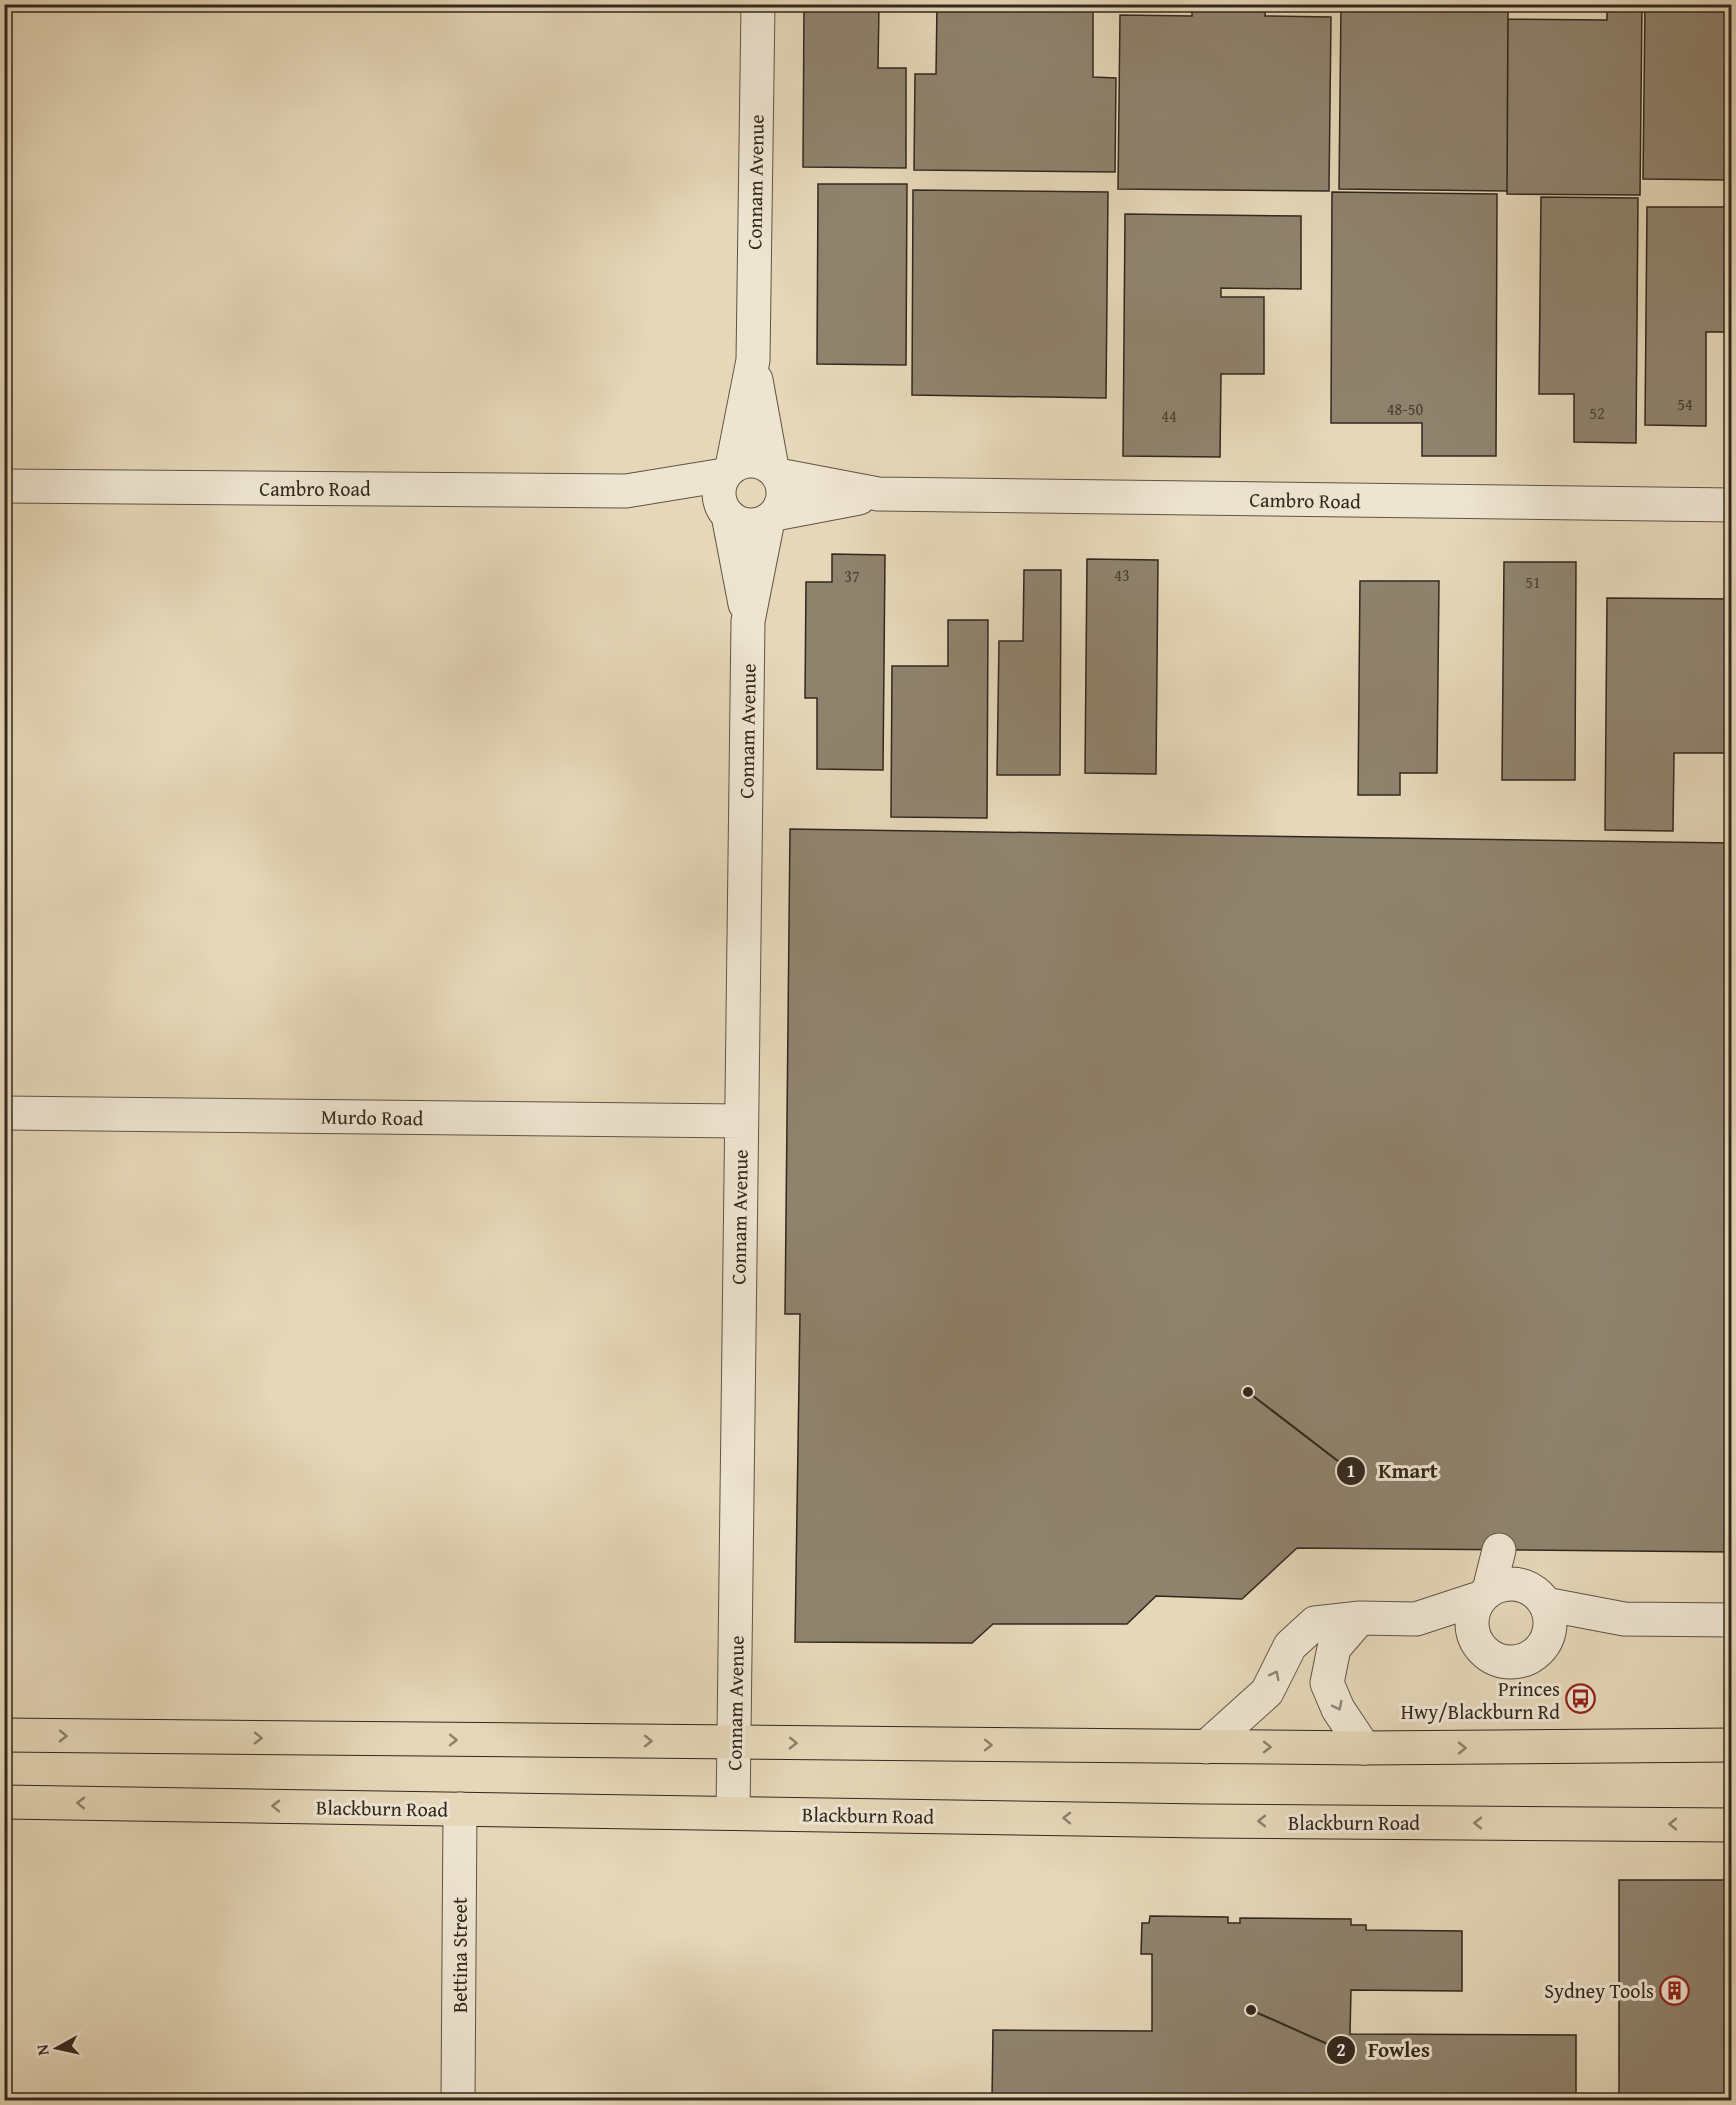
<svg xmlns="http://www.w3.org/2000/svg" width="1736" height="2105" viewBox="0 0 1736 2105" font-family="'Gentium Book Plus',serif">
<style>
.building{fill:#8f836e;stroke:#32281e;stroke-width:1.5}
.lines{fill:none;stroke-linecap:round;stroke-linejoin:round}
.minor-casing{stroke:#5f5444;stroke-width:35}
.major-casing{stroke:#32281e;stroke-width:35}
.minor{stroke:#eee5d1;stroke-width:33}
.major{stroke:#e5d7b8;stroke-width:33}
.oneway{stroke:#908678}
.oneway2{stroke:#8c806b}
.labels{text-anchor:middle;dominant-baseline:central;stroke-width:6;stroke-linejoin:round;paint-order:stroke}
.number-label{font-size:16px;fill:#493f32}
.street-label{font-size:20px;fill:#32281e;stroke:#eee5d1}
.poi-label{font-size:20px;fill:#32281e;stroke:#eee5d1;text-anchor:end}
.leader{fill:none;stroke:#32281e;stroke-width:2}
.callout-dot{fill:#32281e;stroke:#eee5d1;stroke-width:2}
.mark-label{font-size:18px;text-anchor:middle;font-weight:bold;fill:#fff}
.callout-label{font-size:21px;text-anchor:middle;font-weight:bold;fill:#32281e;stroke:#eee5d1;stroke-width:6;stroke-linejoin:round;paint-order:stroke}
</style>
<rect width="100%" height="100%" fill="#e5d7b8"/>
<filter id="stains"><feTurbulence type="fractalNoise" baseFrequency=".00333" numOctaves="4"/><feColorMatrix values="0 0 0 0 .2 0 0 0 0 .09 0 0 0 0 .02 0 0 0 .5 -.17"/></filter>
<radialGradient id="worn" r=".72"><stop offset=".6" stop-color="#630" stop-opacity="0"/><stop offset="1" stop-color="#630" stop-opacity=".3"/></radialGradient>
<path class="building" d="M804,4h75l-1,64h28v100l-103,-1z
M937,4h156v73l23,1 -1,94 -201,-2 1,-96h21z
M1192,4h74l-1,12 66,1 -2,174 -211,-2 2,-174 72,1z
M1341,4h167l-1,187 -168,-2z
M1607,4h35l-2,191 -133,-1 1,-175 99,1z
M1645,4h87v176l-89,-1z
M818,184h89l-1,181 -89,-1z
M913,190l195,2 -2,206 -194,-3z
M1332,192l165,2 -1,262h-74v-33h-91z
M1541,197l97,1 -2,245 -62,-1v-48h-35z
M1647,207h85v125h-26v94l-61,-1z
M1125,214l176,2v73l-80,-1v9h43v77h-43l-1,83 -97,-1z
M832,554l53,1 -2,215 -66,-1v-71h-12l1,-116h26z
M1087,559l71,1 -2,214 -71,-1z
M1504,562h72l-1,218h-73z
M1024,570h37l-1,205h-63l2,-134h24z
M1360,581h79l-2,192h-37v22h-42z
M1607,598l125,1v154h-58l-1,78 -68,-1z
M948,620h40l-1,198 -96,-1 1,-151h56z
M790,829l942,14v709l-435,-4 -55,51 -86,-3 -29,28h-134l-21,19 -177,-1 5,-328h-15z
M1619,1880h113v220h-113z
M1150,1916l78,1v6h12v-5l111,1v6h15v5l96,1v60l-111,-1 -1,44 226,1v65h-584l1,-70 159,1v-77h-11l1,-31h7z"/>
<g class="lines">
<defs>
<path id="minor" d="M756,380l16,88
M719 493a32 32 0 1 1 64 0a32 32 0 1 1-64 0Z
M732,467l21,-107 5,-356
M778,475l100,19 854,11
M4,486l622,5 98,-16
M775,514l84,-16
M728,515l17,89
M4,1113l736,8
M1472 1623a39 39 0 1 1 78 0a39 39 0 1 1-78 0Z
M1489,1590l10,-40
M1545,1604l79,15 108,1
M1360,1618l-26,30 -7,35 11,26 26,39
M1206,1747l61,-55 23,-46 25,-23 45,-5 56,1 64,-21
M733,1813l15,-1192 20,-101
M458,2100l2,-291"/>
<path id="major" d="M4,1735l1360,13 368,-3
M4,1802l1200,19 528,4"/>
</defs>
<use href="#minor" class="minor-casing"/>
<use href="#major" class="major-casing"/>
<use href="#minor" class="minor"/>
<use href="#major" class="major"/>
</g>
<defs><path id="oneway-chevron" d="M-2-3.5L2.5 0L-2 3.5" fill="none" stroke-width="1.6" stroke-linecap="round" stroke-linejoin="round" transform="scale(1.5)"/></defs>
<g class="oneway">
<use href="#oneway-chevron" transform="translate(1275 1675) rotate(-63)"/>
<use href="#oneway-chevron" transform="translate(1338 1706) rotate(63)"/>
</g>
<g class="oneway2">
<use href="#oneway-chevron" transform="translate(63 1736) rotate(1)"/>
<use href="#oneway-chevron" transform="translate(258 1738) rotate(1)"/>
<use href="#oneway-chevron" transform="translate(453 1740) rotate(1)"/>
<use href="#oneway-chevron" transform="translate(648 1741) rotate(1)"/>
<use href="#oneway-chevron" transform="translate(793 1743) rotate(1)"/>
<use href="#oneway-chevron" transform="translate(988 1745) rotate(1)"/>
<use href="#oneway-chevron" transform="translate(1267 1747) rotate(1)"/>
<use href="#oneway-chevron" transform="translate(1462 1748) rotate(-1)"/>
<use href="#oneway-chevron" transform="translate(81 1803) rotate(-179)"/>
<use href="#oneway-chevron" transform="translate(276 1806) rotate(-179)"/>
<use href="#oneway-chevron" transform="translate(1067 1818) rotate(-179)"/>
<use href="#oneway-chevron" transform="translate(1262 1821) rotate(-180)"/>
<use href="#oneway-chevron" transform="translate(1478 1823) rotate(-180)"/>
<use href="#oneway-chevron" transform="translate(1673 1824) rotate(-180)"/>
</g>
<defs>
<symbol id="bus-ring" viewBox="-11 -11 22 22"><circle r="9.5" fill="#eee5d1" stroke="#8f2418" stroke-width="1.5"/><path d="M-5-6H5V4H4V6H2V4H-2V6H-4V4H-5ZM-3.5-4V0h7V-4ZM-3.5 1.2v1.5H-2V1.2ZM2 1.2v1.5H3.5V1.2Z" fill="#8f2418"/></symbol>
<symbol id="building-ring" viewBox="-11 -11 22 22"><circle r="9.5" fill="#eee5d1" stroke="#8f2418" stroke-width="1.5"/><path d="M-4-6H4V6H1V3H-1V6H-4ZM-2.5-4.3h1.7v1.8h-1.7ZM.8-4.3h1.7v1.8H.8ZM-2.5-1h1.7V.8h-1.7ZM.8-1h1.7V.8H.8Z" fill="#8f2418"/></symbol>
</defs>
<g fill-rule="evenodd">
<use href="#bus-ring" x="1564" y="1682" width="33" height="33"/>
<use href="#building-ring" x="1658" y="1974" width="33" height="33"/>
</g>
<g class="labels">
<g class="number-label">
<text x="1685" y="404">54</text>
<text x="1405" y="409">48-50</text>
<text x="1597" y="413">52</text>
<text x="1169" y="416">44</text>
<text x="1122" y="575">43</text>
<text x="852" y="576">37</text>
<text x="1533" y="582">51</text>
</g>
<g class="street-label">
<text transform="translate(755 182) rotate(-89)">Connam Avenue</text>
<text x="315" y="488">Cambro Road</text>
<text transform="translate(1305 500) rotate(1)">Cambro Road</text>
<text transform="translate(747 731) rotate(-89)">Connam Avenue</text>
<text transform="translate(372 1117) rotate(1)">Murdo Road</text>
<text transform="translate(739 1217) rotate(-89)">Connam Avenue</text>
<text transform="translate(735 1703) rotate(-89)">Connam Avenue</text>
<text transform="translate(382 1808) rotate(1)">Blackburn Road</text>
<text transform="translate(868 1815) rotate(1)">Blackburn Road</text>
<text x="1354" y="1822">Blackburn Road</text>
<text transform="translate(459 1955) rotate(-90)">Bettina Street</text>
</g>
<g class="poi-label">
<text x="1560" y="1688">Princes<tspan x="1560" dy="23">Hwy/Blackburn Rd</tspan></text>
<text x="1654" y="1990">Sydney Tools</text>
</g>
</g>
<path class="leader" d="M1248 1392L1351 1471M1251 2010L1341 2050"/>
<g class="callout-dot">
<circle cx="1248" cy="1392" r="6"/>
<circle cx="1251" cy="2010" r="6"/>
<circle cx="1351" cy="1471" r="15"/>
<circle cx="1341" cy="2050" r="15"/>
</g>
<g class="mark-label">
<text x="1351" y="1477">1</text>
<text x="1341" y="2056">2</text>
</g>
<g class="callout-label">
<text x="1408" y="1478">Kmart</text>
<text x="1399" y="2057">Fowles</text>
</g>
<rect width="1736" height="2105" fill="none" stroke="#e5d7b8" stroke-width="24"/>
<rect x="6" y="6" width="1724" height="2093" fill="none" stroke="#32281e" stroke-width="3"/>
<rect x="12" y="12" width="1712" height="2081" fill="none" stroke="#32281e" stroke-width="1.5"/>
<g transform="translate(57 2048) rotate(262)" stroke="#eee5d1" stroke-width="4.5" paint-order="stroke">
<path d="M0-4.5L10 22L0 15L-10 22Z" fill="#32281e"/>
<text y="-9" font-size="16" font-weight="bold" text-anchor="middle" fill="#32281e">N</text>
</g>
<rect width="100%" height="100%" filter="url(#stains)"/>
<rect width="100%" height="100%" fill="url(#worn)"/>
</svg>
